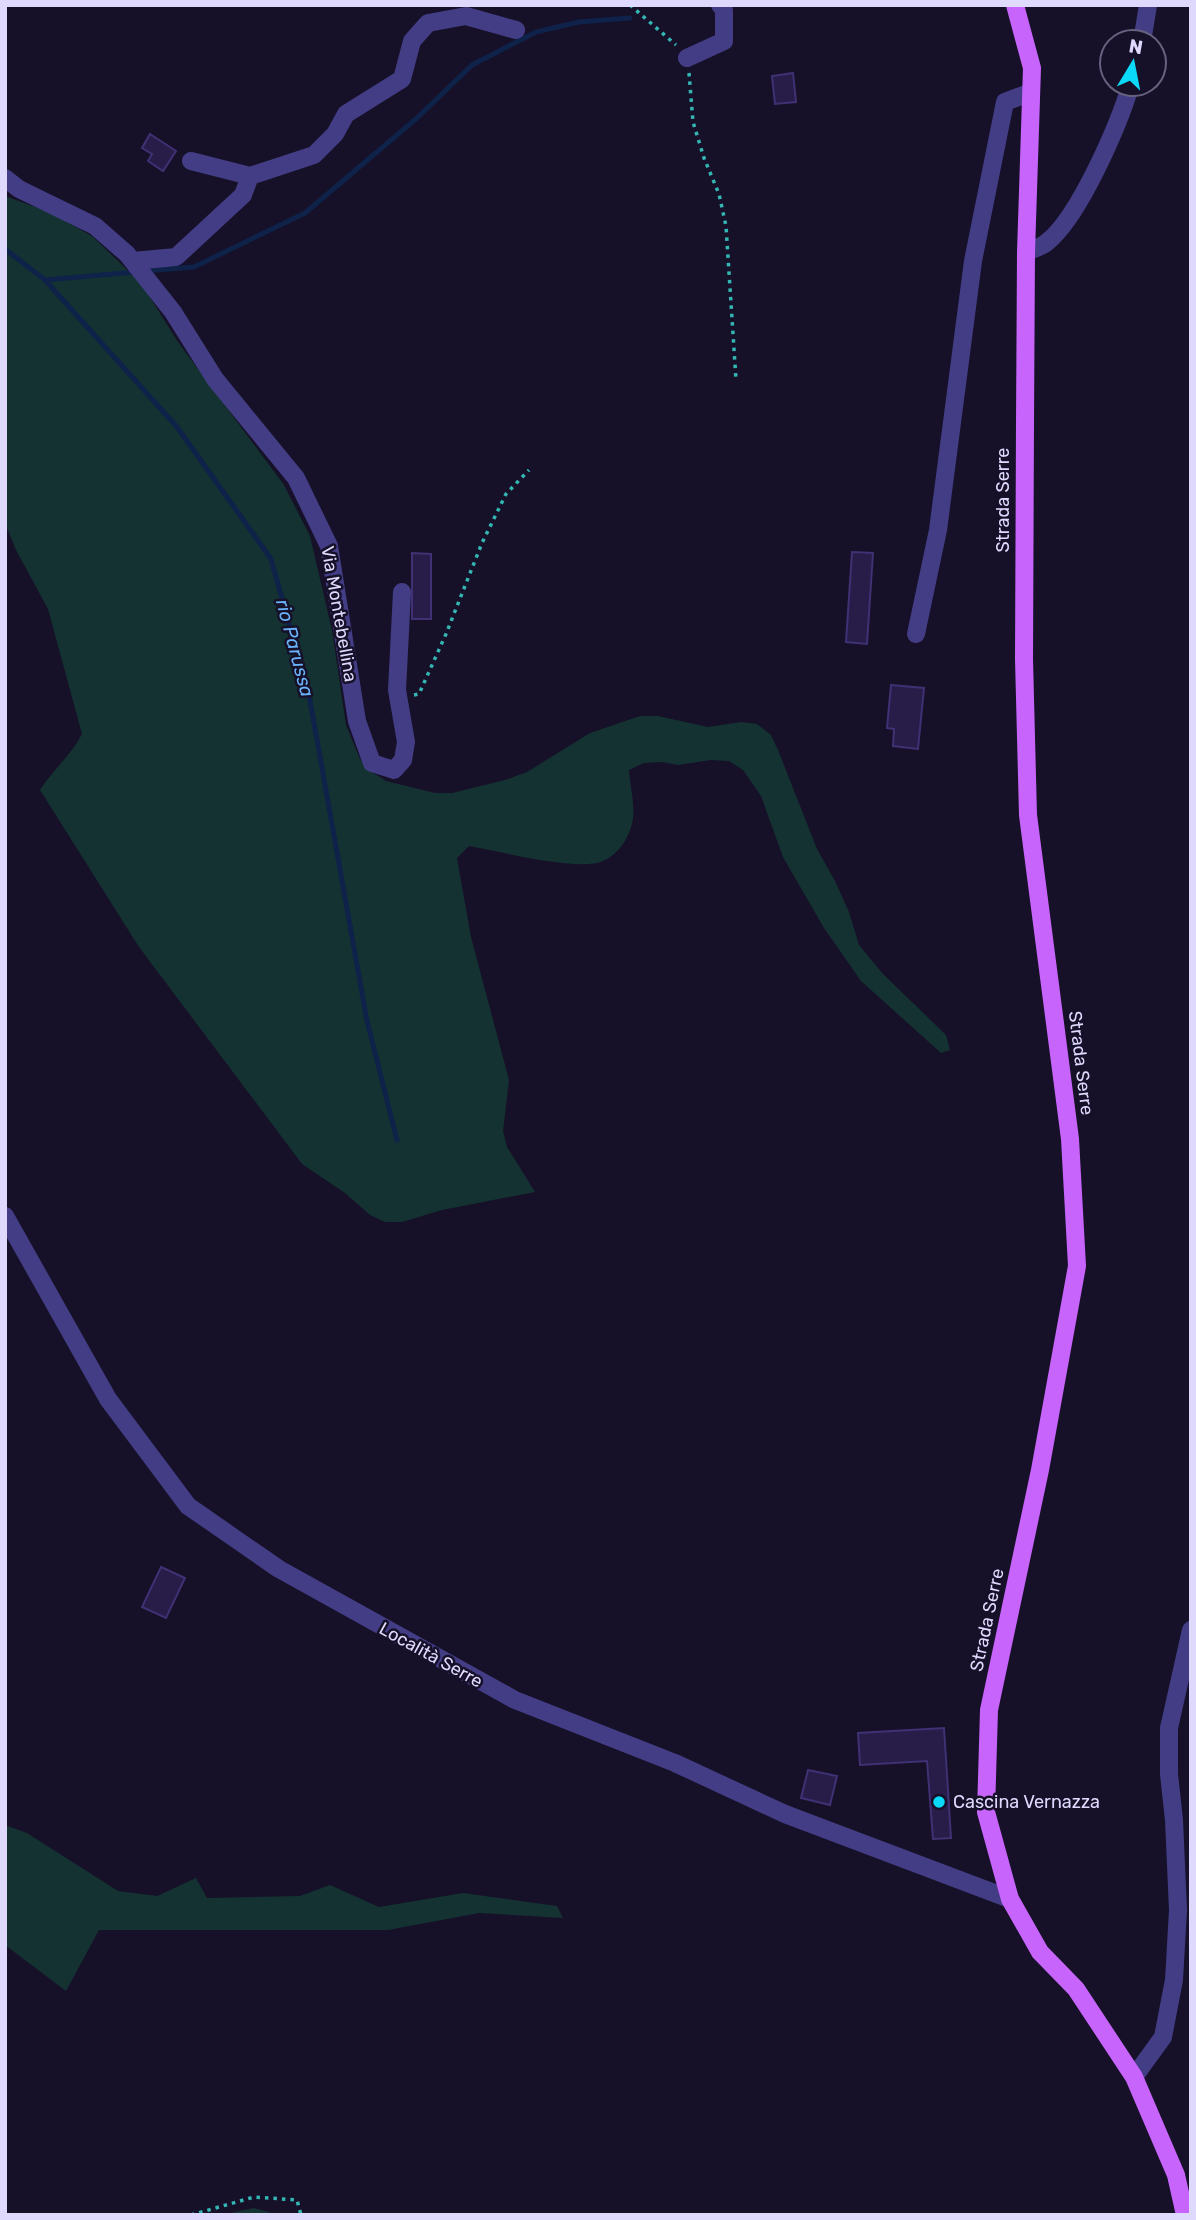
<svg xmlns="http://www.w3.org/2000/svg" width="1196" height="2220" viewBox="0 0 1196 2220" font-family="Rubik,sans-serif">
<style>
.green{fill:#143232}
.lines{fill:none;stroke-linecap:round;stroke-linejoin:round}
.stream{stroke:#0e224a;stroke-width:5}
.building{fill:#281d49;stroke:#403074;stroke-width:2}
.path{stroke:#34b7b4;stroke-width:3.5;stroke-dasharray:3.5 5;stroke-linecap:butt}
.minor{stroke:#433d86;stroke-width:18}
.major{stroke:#c764fb;stroke-width:18}
.poi-dot{fill:#0bd9f8;stroke:#161128;stroke-width:2.5}
.labels{text-anchor:middle;dominant-baseline:central;stroke-width:5;stroke-linejoin:round;paint-order:stroke}
.street-label{font-size:18px;fill:#dfd9fe;stroke:#161128}
.poi-label{font-size:18px;fill:#dfd9fe;stroke:#161128;text-anchor:start}
.water-label{font-size:19px;font-style:italic;fill:#6ab3fb;stroke:#161128}
</style>
<rect width="100%" height="100%" fill="#161128"/>
<path class="green" d="M5,196l44,16 43,24 49,47 37,59 106,143 26,51 22,94 14,95 14,34 12,13 14,9 49,12h17l53,-13 22,-8 63,-39 50,-17h18l50,11 33,-5 16,2 14,11 7,15 39,99 18,32 14,31 10,33 24,29 63,61 4,15 -9,3 -80,-72 -37,-53 -41,-71 -22,-61 -18,-26 -14,-9 -18,-1 -33,5 -16,-3 -18,1 -15,7c1,18 7,36 3,54 -4,15 -14,31 -29,37 -24,11 -105,-10 -134,-15l-12,12 14,79 38,143 -6,51 4,16 28,45 -93,18 -40,12h-17l-15,-7 -25,-22 -43,-29 -163,-217 -99,-157c13,-20 31,-35 42,-56l-34,-125 -32,-59 -11,-27z
M5,1825l22,8 91,58 39,5 39,-18 11,20 93,-2 30,-11 49,22 84,-14 94,13 6,12 -84,-5 -91,17h-289l-33,61 -61,-46z
M254,2208l24,7h-57z"/>
<g class="lines">
<path class="stream" d="M5,249l40,31 132,147 94,132 38,136 58,326 30,119
M144,271l50,-4 111,-54 112,-95 55,-53 64,-33 43,-10 51,-4
M45,280l90,-8"/>
</g>
<path class="building" d="M793,73l3,29 -21,2 -3,-28z
M150,134l26,17 -13,20 -15,-10 4,-7 -10,-6z
M852,552l21,1 -6,91 -21,-2z
M412,553l19,1v65h-19z
M891,685l33,3 -6,61 -25,-3 1,-17 -7,-1z
M161,1567l24,11 -19,40 -24,-11z
M944,1728l7,110 -18,1 -6,-78 -67,4 -2,-32z
M808,1770l29,6 -7,29 -29,-7z"/>
<g class="lines">
<path class="path" d="M630,5l46,40
M689,73l4,49 11,36 15,36 7,32 10,154
M414,695l5,-1 27,-60 36,-91 24,-49 23,-24
M191,2215l63,-18 43,3 4,15"/>
<path class="minor" d="M1142,42l6,-37
M687,58l37,-17v-31l-4,-5
M191,161l59,15 64,-21 21,-21 11,-20 56,-35 10,-38 16,-18 38,-7 50,14
M5,178l14,11 76,37 32,28 46,58 42,67 81,99 33,68 28,175 15,42 22,7 9,-10 3,-18 -9,-52 5,-98
M1026,252c7,-3 15,-5 20,-9 33,-25 73,-119 85,-159
M133,261l43,-4 67,-62 7,-19
M916,634l22,-104 35,-269 32,-159 26,-10
M5,1216l103,183 80,107 91,63 236,131 160,63 110,51 225,85
M1134,2077l29,-40 11,-57 4,-70 -4,-90 -5,-46v-46l22,-98"/>
<path class="major" d="M1015,5l17,63 -6,184 -1,171 -1,236 4,156 42,324 7,127 -37,204 -51,240 -3,102 24,87 30,53 36,37 58,88 42,98 9,40"/>
</g>
<circle class="poi-dot" cx="939" cy="1802" r="7"/>
<g class="labels">
<g class="street-label">
<text transform="translate(1003 500) rotate(-90)">Strada Serre</text>
<text transform="translate(339 614) rotate(80)">Via Montebellina</text>
<text transform="translate(1081 1063) rotate(83)">Strada Serre</text>
<text transform="translate(987 1620) rotate(-78)">Strada Serre</text>
<text transform="translate(431 1655) rotate(29)">Località Serre</text>
</g>
<g class="poi-label">
<text x="953" y="1802">Cascina Vernazza</text>
</g>
<g class="water-label">
<text transform="translate(295 648) rotate(75)">rio Parussa</text>
</g>
</g>
<rect width="1196" height="2220" fill="none" stroke="#dfd9fe" stroke-width="14"/>
<g transform="translate(1133 63) rotate(10)"><circle r="33" fill="#161128" stroke="#66617e" stroke-width="2"/>
<path d="M0-5L12 26L0 18L-12 26Z" fill="#0bd9f8"/>
<text y="-10" font-size="19" font-weight="bold" text-anchor="middle" fill="#dfd9fe">N</text>
</g>
</svg>
